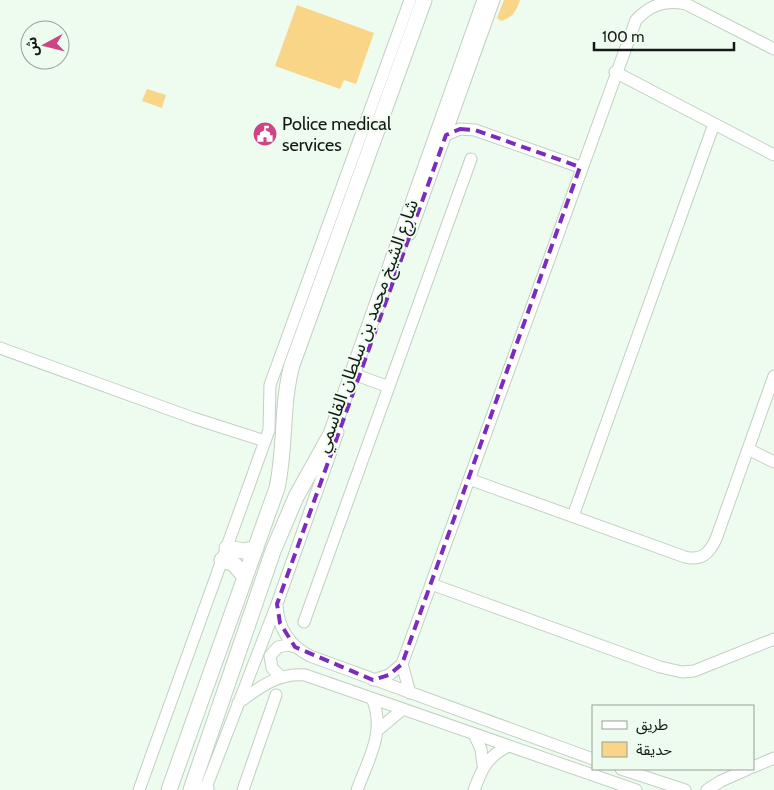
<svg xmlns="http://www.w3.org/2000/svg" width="774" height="790" viewBox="0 0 774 790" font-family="Cabin,'Noto Sans Arabic',sans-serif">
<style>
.green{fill:#f8d587}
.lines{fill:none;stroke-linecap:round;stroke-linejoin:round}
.minor-casing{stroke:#c3cfc3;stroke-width:13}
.major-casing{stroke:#c3cfc3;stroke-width:17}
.minor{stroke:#fff;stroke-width:11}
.major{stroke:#fff;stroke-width:15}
.marked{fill:none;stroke:#7b2cbf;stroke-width:4;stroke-dasharray:10 6;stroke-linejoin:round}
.labels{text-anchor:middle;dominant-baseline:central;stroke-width:4;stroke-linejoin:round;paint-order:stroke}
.poi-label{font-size:18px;fill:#151915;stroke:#eefbef;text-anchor:start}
.street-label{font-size:18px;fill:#151915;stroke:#eefbef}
</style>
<rect width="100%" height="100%" fill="#eefbef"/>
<path class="green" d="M504,0h16c-4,12 -7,17 -19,21l-4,-3z
M297,5l77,28 -18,51 -12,-4 -4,9 -65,-23z
M147,89l19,6 -4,13 -20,-7z"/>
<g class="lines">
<defs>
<path id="minor" d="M615,72l159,83
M446,135l14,-6 15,1 105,37
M410,234l84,-234
M0,348l193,70 72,23
M359,376l30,11
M748,449l26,13
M469,479l216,78c16,4 24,-3 31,-18l58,-163
M573,516l141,-392
M431,584l229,83 22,5 12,-1 80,-32
M277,605c1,23 12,40 33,51l283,103
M304,622l167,-463
M402,664l8,29
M281,677l-9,-9 -2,-12 8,-9 10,-2 7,2
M373,680l16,-5 13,-11 234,-644c15,-16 30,-20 50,-16l88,45
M238,703c21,-15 40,-31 67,-28l331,115
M379,729l24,-20
M474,734l7,15 2,16
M753,767l21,-9
M621,769l64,21
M139,790l130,-360 1,-45 140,-385
M205,790l72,-186 61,-172
M243,790l33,-95
M357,790c12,-32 29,-59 15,-92
M474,790c8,-21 13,-34 35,-44
M707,790l14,-9 27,-12"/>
<path id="major" d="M227,548l17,3 12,-3
M222,560l12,4 11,13
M169,790l108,-302c9,-41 4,-83 15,-123l132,-365
M191,790l82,-239 23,-54 35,-63 154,-434
M205,790l1,-2"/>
</defs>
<use href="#minor" class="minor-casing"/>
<use href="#major" class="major-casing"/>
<use href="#minor" class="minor"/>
<use href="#major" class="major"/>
</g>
<path class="marked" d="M460,129l15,1 105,37 -178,497 -13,11 -16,5 -78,-33 -15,-24 -3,-19 169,-469z"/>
<defs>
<symbol id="civic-disc" viewBox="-11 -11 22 22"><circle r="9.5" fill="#cd4582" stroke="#eefbef"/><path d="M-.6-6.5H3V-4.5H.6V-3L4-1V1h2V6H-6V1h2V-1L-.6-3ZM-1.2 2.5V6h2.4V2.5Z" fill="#fff"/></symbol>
</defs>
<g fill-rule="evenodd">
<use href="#civic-disc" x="251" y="120" width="28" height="28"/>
</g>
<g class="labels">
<g class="poi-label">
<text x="282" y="124">Police medical<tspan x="282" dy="21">services</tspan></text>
</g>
<g class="street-label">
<text transform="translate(367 326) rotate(-70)">شارع الشيخ محمد بن سلطان القاسمي</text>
</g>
</g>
<rect x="592" y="705" width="162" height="65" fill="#eefbef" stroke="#97a198"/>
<rect x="602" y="721" width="25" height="8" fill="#ffffff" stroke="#97a198"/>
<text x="636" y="730" font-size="15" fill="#151915">طريق</text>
<rect x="602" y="742" width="25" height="15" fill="#f8d587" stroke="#97a198"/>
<text x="636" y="755" font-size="15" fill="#151915">حديقة</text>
<g transform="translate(45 45) rotate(263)"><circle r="24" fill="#eefbef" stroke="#97a198"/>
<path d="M0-4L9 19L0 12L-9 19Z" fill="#cd4582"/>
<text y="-8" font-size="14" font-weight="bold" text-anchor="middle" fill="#151915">ش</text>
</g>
<path d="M594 42v8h140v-8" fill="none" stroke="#151915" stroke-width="2.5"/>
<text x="602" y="42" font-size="15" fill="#151915" stroke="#eefbef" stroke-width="4" paint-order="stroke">100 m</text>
</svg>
